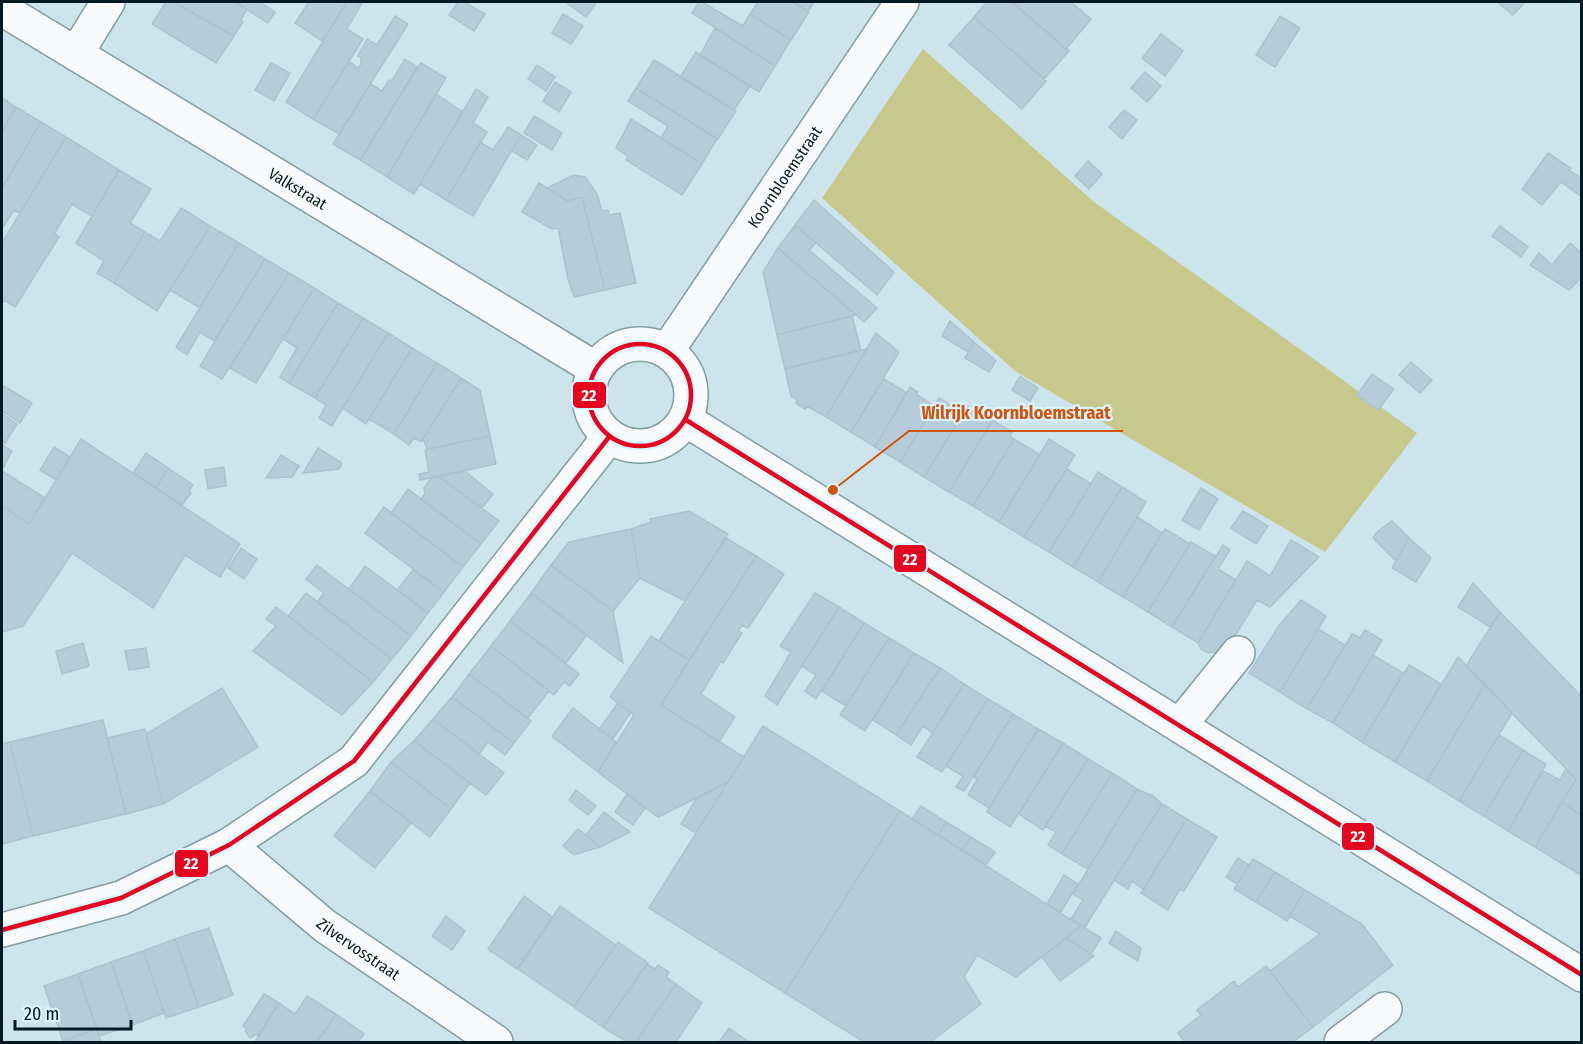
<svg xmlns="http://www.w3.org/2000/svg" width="1583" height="1044" viewBox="0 0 1583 1044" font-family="'Fira Sans Condensed',sans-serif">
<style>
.green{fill:#c7c88c}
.building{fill:#b6ccd9;stroke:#aec2ce;stroke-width:1.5}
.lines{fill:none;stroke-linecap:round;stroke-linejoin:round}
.minor-casing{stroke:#849ca4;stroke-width:36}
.minor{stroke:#f8fbfc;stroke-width:33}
.bus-1-casing{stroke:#d9f5fe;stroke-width:9}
.bus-1{stroke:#e40521;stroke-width:4.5}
.labels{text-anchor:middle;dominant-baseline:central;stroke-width:4.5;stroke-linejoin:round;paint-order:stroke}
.street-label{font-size:16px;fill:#001a23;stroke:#d9f5fe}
.leader{fill:none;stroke:#d1530e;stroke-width:2}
.callout-dot{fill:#d1530e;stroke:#d9f5fe;stroke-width:2}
.callout-label{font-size:18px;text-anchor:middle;font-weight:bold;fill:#d1530e;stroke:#d9f5fe;stroke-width:4.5;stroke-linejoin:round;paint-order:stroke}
.line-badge{stroke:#d9f5fe;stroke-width:2}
.badge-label{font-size:16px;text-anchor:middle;font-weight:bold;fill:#fff}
</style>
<rect width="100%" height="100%" fill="#cde4ec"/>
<path class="green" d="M923,49l171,153 323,231 -92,119 -310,-181 -193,-173z"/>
<path class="building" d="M166,2h7l61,34 -18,27 -64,-39z
M173,2h62l12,7 -6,11 2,2 -9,14z
M235,2h24l16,10 -7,11z
M309,2h38l-25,39 -27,-18z
M347,2l15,1 -15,26 16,10 -50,80 -27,-17z
M458,2h6l21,12 -11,17 -25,-16z
M570,2h27l-11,15 -18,-13z
M699,2h3l41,24 7,-12 41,26 -16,26 -83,-53z
M758,2h35l16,10 -18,28 -41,-26z
M793,2h21l-6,9z
M987,2h25l57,49 -25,28 -70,-62z
M1012,2h59l20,17 -25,30z
M1497,2h28l-12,13z
M563,14l20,12 -12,18 -19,-11z
M395,16l13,8 -69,110 -26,-15 36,-58 9,7 3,-4v-7l-3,-1 9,-17 10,6z
M1280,16l20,12 -25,39 -19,-12z
M974,17l72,64 -24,28 -73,-64z
M715,28l60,38 -16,26 -59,-37z
M1161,34l22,17 -18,25 -23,-18z
M696,52l54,34 -16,24 -54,-33z
M405,59l12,8 -57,93 -27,-16 38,-60 11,7 7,-11 2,2z
M654,60l82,51 -18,28 -82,-51z
M271,63l19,10 -16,28 -19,-11z
M421,63l25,15 -59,99 -27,-17z
M537,65l18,12 -9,14 -18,-12z
M1145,72l16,14 -14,16 -16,-14z
M555,82l16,10 -12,20 -16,-11z
M636,88l81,51 -15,25 -41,-26 7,-12 -40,-25z
M476,89l12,8 -15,26 14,9 -41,68 -26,-16z
M436,94l27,18 -49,82 -27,-17z
M2,98l14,9 -14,25z
M16,107l25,15 -39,66v-56z
M1124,110l13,10 -15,19 -13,-12z
M534,116l28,17 -10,17 -28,-17z
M631,119l71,45 -20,31 -56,-35 2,-4 -12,-8z
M41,122l25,15 -46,76 -6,-3 -12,19v-41z
M508,127l13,8 -48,81 -27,-16 34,-58 13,8z
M521,135l16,10 -10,15 -15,-9z
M66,137l53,33 -27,46 -20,-12 -18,30 5,3 -44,70 -11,-7 -2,4v-61z
M1548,153l23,15 -2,2 13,9v18l-21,-15 -19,23 -20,-16z
M1088,161l14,13 -13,15 -14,-13z
M119,170l32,19 -21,34 15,9 -31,51 -17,-10 7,-12 -28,-18z
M574,175l11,2 12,17 5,17 6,-1 2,5 10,-2 16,70 -31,7 -23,-93 -15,4 -20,-13z
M539,183l28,18 15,-4 23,93 -31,7 -6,-18 -10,-51 -6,1 -30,-17z
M814,200l80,72 -17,23 -82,-70z
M181,208l29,18 -53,85 -43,-28 31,-51 15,9z
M795,225l21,18 -7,7 68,58 -13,14 -86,-74z
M210,226l29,17 -39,65 -30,-18z
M1500,226l28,21 -7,10 -29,-21z
M239,243l26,16 -51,82 -14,-9 -13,23 -11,-8z
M1570,243l12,10v24l-13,13 -39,-25 9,-12 13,12z
M778,248l78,67 -79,20 -14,-63z
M265,259l24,14 -67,106 -22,-13z
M289,273l25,15 -58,95 -26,-15z
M314,288l24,15 -49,80 -9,-6 17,-29 -14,-9z
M338,303l25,15 -48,80 -26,-15z
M852,316l9,34 -76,19 -8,-34z
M363,318l25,15 -56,93 -13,-8 7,-13 -11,-7z
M950,321l24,21 -6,10 -26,-16z
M388,333l24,15 -46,76 -23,-16z
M876,333l23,19 -48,80 -25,-15z
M974,342l22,19 -7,11 -24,-14z
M412,348l25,15 -43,71 -25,-15z
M867,349l-41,68 -19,-11 -2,3 -9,-6 1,-3 -6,-4 -6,-27z
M1411,362l21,18 -12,13 -21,-18z
M437,363l24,15 -40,64 -7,-4 -5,7 -15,-11z
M1372,374l22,15 -16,21 -21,-15z
M1020,376l18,12 -8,13 -18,-11z
M461,378l19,12 10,46 -63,13 -4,-10z
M884,379l23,14 -32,54 -24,-15z
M4,386l28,17 -12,20 -18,-12v-20z
M910,387l8,5 -2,2 18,12 -34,56 -25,-15z
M939,398l24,15 -39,64 -24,-15z
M968,406l24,15 -43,71 -25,-15z
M2,414l15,10 -12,19 -3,-2z
M992,420l20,12 -2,4 4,3 -41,67 -24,-14z
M490,436l6,28 -76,16 -1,-6 10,-2 -4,-22z
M81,439l159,105 -20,33 -35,-22 -32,53 -81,-55 -49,73 -21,6v-126l27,18z
M1014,439l26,16 -41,67 -26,-16z
M1049,439l26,16 -51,82 -25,-15z
M2,445l10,6 -10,19z
M54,447l16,10 -14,23 -16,-10z
M318,448l24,15 -3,6 -36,4z
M146,453l22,15 -12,20 -23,-15z
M281,455l18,11 -7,11 -26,1z
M224,467l2,19 -18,3 -3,-19z
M168,468l25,17 -4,6 2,2 -9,12 -26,-17z
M1067,469l24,15 -42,68 -25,-15z
M2,471l43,27 -16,26 -27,-18z
M465,471l28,23 -11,14 -44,-32z
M1098,472l24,15 -49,80 -24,-15z
M438,476l61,45 -18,23 -60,-45 4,-5 -1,-6 8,-11z
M1122,487l24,15 -48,80 -25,-15z
M1201,488l17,11 -19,31 -17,-10z
M408,489l73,55 -18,23 -72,-54z
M384,507l79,60 -19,25 -79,-59z
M689,511l39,23 -43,67 -45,-23 -9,-49 20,-7 -1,-3z
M1243,511l25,15 -12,18 -25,-16z
M1137,517l25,16 -39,64 -25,-15z
M1392,521l17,17 -13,23 -23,-23 3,-5z
M631,529l9,49 -27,33 -62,-46 18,-23z
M1165,529l25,15 -42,68 -25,-15z
M726,538l30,18 -67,104 -30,-19z
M1409,538l22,20 -15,24 -24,-14z
M1291,540l28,17 -49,50 -13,-7 -35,57 -8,-5 -6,1 -7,-4 -3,-6 49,-82 23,15z
M1191,542l24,14 -43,71 -24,-15z
M1223,545l7,5 -12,19 18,11 -38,63 -26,-16z
M241,548l16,11 -13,20 -16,-11z
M756,556l28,18 -36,54 -6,-3 -4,6 4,2 -19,30 -2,-2 -20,33 34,23 -16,25 -58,-37z
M317,565l94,71 -19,23 -75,-57 7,-9 -18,-14z
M551,565l62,46 10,52 -92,-70z
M365,566l63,47 -17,23 -62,-47z
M413,570l31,22 -16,21 -31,-23z
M1473,583l27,29 -10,15 -32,-20z
M306,593l86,66 -19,23 -85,-66z
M531,593l56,42 -21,28 -56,-42z
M815,593l24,14 -62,98 -12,-9 26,-44 -11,-6z
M1301,600l25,16 -46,76 -31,-19 29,-46z
M276,607l97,75 -31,33 -89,-64 23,-25 -10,-7z
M839,607l25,16 -48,76 -11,-8 11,-16 -14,-9z
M1500,612l82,85v119l-20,-14 14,-23 -110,-113z
M510,621l69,53 -9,12 -6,-4 -10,13 -63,-49z
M864,623l25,15 -43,68 -24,-15z
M1318,629l27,16 -38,64 -27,-17z
M1365,630l17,10 -49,83 -26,-14 45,-75 8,4z
M651,636l38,24 -28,45 83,52 -16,25 -70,35 -60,-45 36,-57 -24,-18z
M889,638l25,15 -49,78 -25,-16z
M83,643l6,23 -27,8 -6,-23z
M491,646l58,45 -21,27 -59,-44z
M146,648l3,19 -20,3 -4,-19z
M914,653l26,15 -44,67 -23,-15z
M1373,655l30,18 -41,69 -29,-19z
M1458,657l27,27 -58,97 -32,-19z
M1409,665l32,19 -46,78 -33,-20z
M940,668l24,16 -32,49 -9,-7 -12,19 -15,-10z
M469,674l62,47 -17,22 -62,-46z
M964,684l24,15 -46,73 -25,-15z
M1485,684l27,29 -53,88 -32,-20z
M222,688l36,59 -95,57 -17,-70z
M452,697l62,46 -9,12 -17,-13 -9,12 -46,-35z
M988,699l25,15 -49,77 -8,-4 7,-11 -17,-10z
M618,703l13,9 -18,27 -14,-10z
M573,708l43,34 -18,30 -46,-36z
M1013,714l25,15 -49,79 -21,-13 9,-16 -3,-2z
M433,719l71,54 -18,22 -72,-54z
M103,720l23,94 -93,22 -23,-94z
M763,726l137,85 -115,182 -136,-85z
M145,729l18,75 -37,10 -19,-76z
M1038,729l25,14 -53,84 -23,-15z
M1499,735l24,15 -39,66 -25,-15z
M414,741l56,42 -19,26 -60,-47z
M10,742l23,94 -31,8v-100z
M1063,743l25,16 -45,71 -24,-16z
M1523,750l23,14 -38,67 -24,-15z
M1088,759l24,14 -50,81 -14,-9 8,-13 -11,-6z
M391,762l60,47 -21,28 -60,-46z
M1566,769l10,10 -41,68 -27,-16 35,-60 17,9z
M1112,773l25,16 -49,80 -26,-15z
M728,782l-32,51 -15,-9 15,-25z
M1137,789l16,7 9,8 -77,123 -14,-8 12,-19 -10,-6z
M576,790l20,16 -8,9 -19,-15z
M370,791l41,32 -36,45 -41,-32z
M627,794l18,14 -12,17 -18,-13z
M1562,802l20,14v56l-3,2 -44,-27z
M1162,804l25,15 -44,70 -11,-8 -4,8 -14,-9z
M921,806l25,16 -8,13 -26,-16z
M900,811l181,115 -65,51 -39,-22 -13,22 17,27 -51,38h-66l-79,-49z
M604,812l26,20 -30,15 -14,-12z
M1187,819l30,18 -33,54 -4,-2 -12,21 -27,-17z
M946,822l25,15 -9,13 -24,-15z
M578,829l8,6 14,12 -26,8 -11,-9z
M971,837l24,15 -9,13 -24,-15z
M1238,858l11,7 -12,19 -11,-7z
M1253,859l22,13 -19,30 -22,-13z
M1275,872l30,18 -18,31 -31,-19z
M1064,875l14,9 -17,28 -14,-8z
M1305,890l57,34 31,41 -80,62 -43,-56 50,-37 -31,-18z
M524,896l28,21 -35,52 -29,-20z
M560,906l56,39 -42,62 -56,-38z
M446,916l19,15 -13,19 -20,-14z
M1081,926l20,12 -10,16 -25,-16z
M209,928l24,67 -34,12 -24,-68z
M1116,931l25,17 -3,13 -29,-18z
M1066,938l28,18 -34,25 -18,-24z
M175,939l24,68 -33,11 -23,-67z
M618,942l30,21 -45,64 -29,-20z
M143,951l21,62 -31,12 -22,-63z
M111,962l22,63 -34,11 -21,-62z
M647,964l8,5 3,-4 11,7 -3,5 10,7 -40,58h-9l-24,-15z
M1266,966l47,61 -20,15h-108l-7,-9 23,-18 -4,-5 37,-29 4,6z
M78,974l19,55 -34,12 -19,-55z
M676,984l26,19 -26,39h-40z
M264,994l15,9 -21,33 -2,-2 -6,4 -5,-7 3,-2 -5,-3z
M307,996l29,18 -19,28h-62l24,-39 16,11z
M336,1014l28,20 -6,8h-41z
M729,1028l20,14h-30z
M97,1029l4,13h-38v-1z"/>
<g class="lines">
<defs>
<g id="minor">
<path id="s1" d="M2,9l594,360"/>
<path d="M76,54l32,-52"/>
<circle cx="640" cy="395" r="51"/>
<path id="s2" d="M667,351l235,-349"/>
<path d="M686,420l896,555"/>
<path d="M1180,725l58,-72"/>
<path id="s3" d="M229,845l96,81 171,116"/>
<path d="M2,930l119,-32 108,-53 125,-84 255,-324"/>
<path d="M1341,1042l44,-33"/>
</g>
</defs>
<use href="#minor" class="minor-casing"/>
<use href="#minor" class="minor"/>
<defs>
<path id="bus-1" d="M589 395a51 51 0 1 1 102 0a51 51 0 1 1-102 0Z
M686,420l896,555
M2,930l119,-32 108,-53 125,-84 255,-324"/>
</defs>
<use href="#bus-1" class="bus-1-casing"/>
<use href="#bus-1" class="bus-1"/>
</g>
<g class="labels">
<g class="street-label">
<text stroke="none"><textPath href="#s2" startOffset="210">Koornbloemstraat</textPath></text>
<text stroke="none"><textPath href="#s1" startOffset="346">Valkstraat</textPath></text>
<text stroke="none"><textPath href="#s3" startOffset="166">Zilvervosstraat</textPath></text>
</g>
</g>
<path class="leader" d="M833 490L909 431H1123"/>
<circle class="callout-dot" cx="833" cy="490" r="6"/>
<g class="callout-label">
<text x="1016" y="419">Wilrijk Koornbloemstraat</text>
</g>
<g class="line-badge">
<rect x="572" y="381" width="35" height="28" rx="6" fill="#e40521"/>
<rect x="893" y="544" width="34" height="29" rx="6" fill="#e40521"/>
<rect x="1341" y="822" width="34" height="29" rx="6" fill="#e40521"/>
<rect x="174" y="849" width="35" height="29" rx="6" fill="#e40521"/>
</g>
<g class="badge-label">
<text x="589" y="401">22</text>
<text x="910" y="565">22</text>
<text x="1358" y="842">22</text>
<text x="191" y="869">22</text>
</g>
<rect width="1583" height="1044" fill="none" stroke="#001a23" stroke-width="6"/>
<path d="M15 1020v9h116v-9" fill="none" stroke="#001a23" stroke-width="3"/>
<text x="24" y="1020" font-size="18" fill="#001a23" stroke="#d9f5fe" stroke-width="4.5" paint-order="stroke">20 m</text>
</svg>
